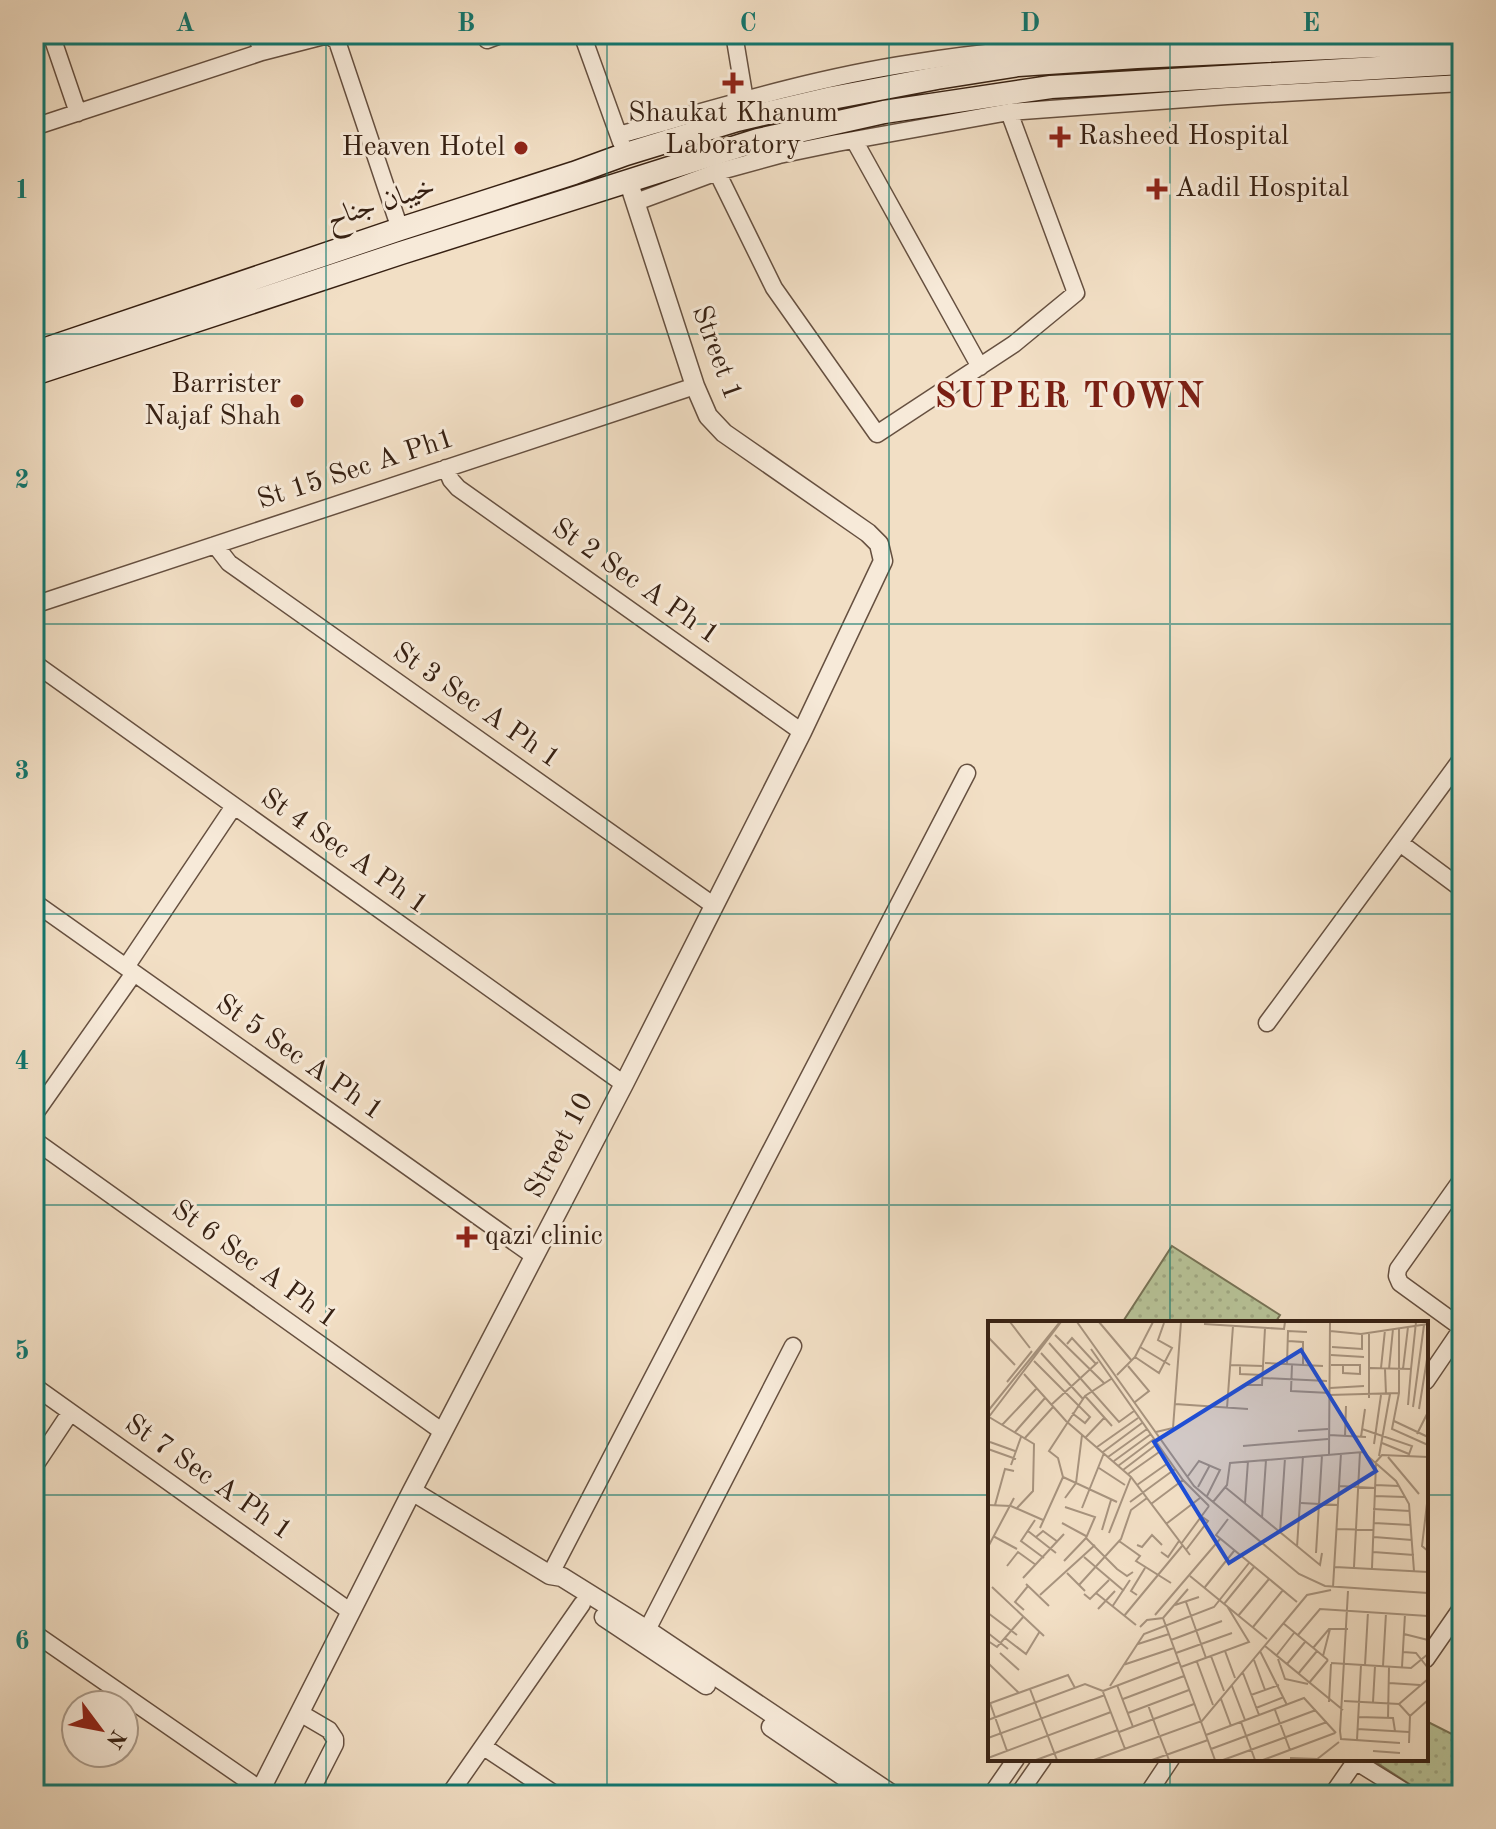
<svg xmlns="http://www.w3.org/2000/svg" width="1496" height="1829" viewBox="0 0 1496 1829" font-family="'Old Standard TT',Amiri,serif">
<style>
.park{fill:url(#park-dots);stroke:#777255;stroke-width:2}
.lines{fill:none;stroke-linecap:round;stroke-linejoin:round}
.minor-casing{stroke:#665040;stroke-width:19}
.tertiary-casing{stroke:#665040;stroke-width:21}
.secondary-casing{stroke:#372113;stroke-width:25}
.minor{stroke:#f7ead9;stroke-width:16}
.tertiary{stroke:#f7ead9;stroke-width:18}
.secondary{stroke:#f7ead9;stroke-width:22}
.grid{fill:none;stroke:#0f766e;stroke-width:2;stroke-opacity:0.55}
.poi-dot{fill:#8f2418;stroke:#f7ead9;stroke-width:3}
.labels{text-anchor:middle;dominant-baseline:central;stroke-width:6;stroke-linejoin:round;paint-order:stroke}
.poi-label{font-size:28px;fill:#372113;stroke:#f7ead9;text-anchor:start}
.street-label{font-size:28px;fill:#372113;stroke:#f7ead9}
.district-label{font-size:36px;font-weight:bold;letter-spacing:2px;fill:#7a1f14;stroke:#f7ead9}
.inset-road{fill:none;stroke:#a7937e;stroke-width:2}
.view{fill:#1d4ed8;fill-opacity:0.15;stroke:#1d4ed8;stroke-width:4}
.inset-edge{fill:none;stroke:#372113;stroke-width:4}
.neatline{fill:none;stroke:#0f766e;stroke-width:3}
.grid-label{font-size:26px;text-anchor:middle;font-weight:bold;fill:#0f766e}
</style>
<defs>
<pattern id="park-dots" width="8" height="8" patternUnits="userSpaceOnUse" patternTransform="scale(2)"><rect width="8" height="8" fill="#b7c297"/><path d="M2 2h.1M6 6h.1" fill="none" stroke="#9ea681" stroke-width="1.8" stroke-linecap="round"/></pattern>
</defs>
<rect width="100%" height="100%" fill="#f2dfc5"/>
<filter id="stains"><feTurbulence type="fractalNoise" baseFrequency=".0025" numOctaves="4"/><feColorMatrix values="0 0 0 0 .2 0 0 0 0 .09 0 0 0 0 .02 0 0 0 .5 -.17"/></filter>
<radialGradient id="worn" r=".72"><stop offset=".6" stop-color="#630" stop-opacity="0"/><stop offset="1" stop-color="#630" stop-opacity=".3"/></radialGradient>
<path class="park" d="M1172,1246l108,69 -5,8h-153z
M1426,1721l36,18v56h-36l-55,-36h55z"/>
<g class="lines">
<defs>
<path id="minor" d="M51,34l27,79
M256,34l6,18
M484,34l3,6 16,-6
M582,34l39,108
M734,34l11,66
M34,127l228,-75 66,-17 9,6 63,188
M619,135c97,-27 194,-57 294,-72 116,-19 233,-22 350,-29
M854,140l126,227
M717,172l57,116 103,146 137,-90 62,-51 -67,-181
M636,202l81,-30 62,-17 58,-12 172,-31 218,-16 235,-13
M446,468l5,12 7,8 344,244
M215,545l14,18 484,342
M34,605l661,-219
M34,663l590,421
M1400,843l62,46
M34,902l500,354
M126,967l108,-161
M1267,1023l195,-265
M34,1115l100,-142
M34,1140l409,292
M1462,1179l-64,90 -1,7 3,7 62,45
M1426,1381l32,-47
M34,1386l317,226
M34,1467l36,-54
M550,1575l417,-802
M647,1630l146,-284
M34,1633l227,157
M1426,1659l36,-52
M300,1713l29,17 6,9v5l-26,51
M484,1747l72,48
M1355,1761l55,34
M449,1795l133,-191
M991,1795l25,-36
M1018,1795l25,-36
M1147,1795l24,-36
M1332,1795l25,-36"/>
<path id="tertiary" d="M412,1491l138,84 12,2 85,53 246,165
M604,1617l102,68
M771,1727l91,62
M258,1795l154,-304 212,-407 178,-352 81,-171 -4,-17 -11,-11 -144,-100 -16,-17 -13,-30 -67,-206"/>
<path id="secondary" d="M34,353l366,-124 174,-56 52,-19 111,-34 95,-22 105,-20 81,-13 119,-8 325,-15
M34,374l367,-121 357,-113 126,-28 167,-25 411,-24"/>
</defs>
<use href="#minor" class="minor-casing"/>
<use href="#tertiary" class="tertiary-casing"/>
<use href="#secondary" class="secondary-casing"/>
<use href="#minor" class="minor"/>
<use href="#tertiary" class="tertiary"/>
<use href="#secondary" class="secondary"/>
</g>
<path class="grid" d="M326,34v1761M607,34v1761M889,34v1761M1170,34v1289M34,334h1428M34,624h1428M34,914h1428M34,1205h1428M34,1495h956M1426,1495h36M1170,1759v36"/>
<g class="poi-dot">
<path d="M729 71h8v8h8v8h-8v8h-8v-8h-8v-8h8z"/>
<path d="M1056 125h8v8h8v8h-8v8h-8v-8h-8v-8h8z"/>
<circle cx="521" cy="148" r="8"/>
<path d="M1153 177h8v8h8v8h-8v8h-8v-8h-8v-8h8z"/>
<circle cx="297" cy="401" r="8"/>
<path d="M463 1225h8v8h8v8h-8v8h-8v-8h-8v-8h8z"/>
</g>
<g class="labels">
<g class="poi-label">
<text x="733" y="114" text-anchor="middle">Shaukat Khanum<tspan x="733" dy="32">Laboratory</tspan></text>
<text x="1078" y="137">Rasheed Hospital</text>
<text x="505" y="148" text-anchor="end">Heaven Hotel</text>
<text x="1175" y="189">Aadil Hospital</text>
<text x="281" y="385" text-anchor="end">Barrister<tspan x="281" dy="32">Najaf Shah</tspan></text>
<text x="485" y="1237">qazi clinic</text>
</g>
<g class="street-label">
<text transform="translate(381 204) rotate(-18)">خیبان جناح</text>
<text transform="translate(716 353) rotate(70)">Street 1</text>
<text transform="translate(356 470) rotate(-18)">St 15 Sec A Ph1</text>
<text transform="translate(635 582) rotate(35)">St 2 Sec A Ph 1</text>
<text transform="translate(476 706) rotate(35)">St 3 Sec A Ph 1</text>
<text transform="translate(344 852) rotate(35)">St 4 Sec A Ph 1</text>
<text transform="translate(299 1058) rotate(35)">St 5 Sec A Ph 1</text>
<text transform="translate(560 1146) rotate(-62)">Street 10</text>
<text transform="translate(254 1265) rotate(36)">St 6 Sec A Ph 1</text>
<text transform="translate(208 1478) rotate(35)">St 7 Sec A Ph 1</text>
</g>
<g class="district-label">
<text x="1070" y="398">SUPER TOWN</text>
</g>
</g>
<g transform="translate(988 1321)">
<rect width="440" height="440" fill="#f2dfc5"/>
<path class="inset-road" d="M22,1l20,26M89,1l117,164 105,88 26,12 103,7M111,1l33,39M216,3l80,5 1,-7M411,8v64l-7,36 36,16M342,10l31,3 67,-10M381,12v65M67,14l49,48M0,16l27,28M300,20l15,1v23M61,22l70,79 15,-11M79,23l5,-6 24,26M152,26l30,18M344,26l30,2v-16M103,28l92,131 26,26M53,32l42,46M343,34l33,2M147,36l24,16 13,-25 -14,-8 6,-17M46,40l56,56 -5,6 -13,-10M277,42l58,3M299,43l1,-33 19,1M242,44l33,1M252,44v9l23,1M304,44l-1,26 39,2M343,44h29v9l-17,-1v-8M140,45l21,25 -14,11M382,47l41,1 5,-47M393,47l4,-38M397,48l1,25M401,48l4,-40M415,48l5,-42M36,53l42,47 65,56 59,78M129,54l18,-18 18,-35M275,57l64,3M123,58l-26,17 -36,55 9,7 5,19 54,25M19,61l25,-31M255,64h19l3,-57M342,67l34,-2M341,74l70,-2M97,75l27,30M187,83l73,5M63,84l47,-43M420,84l3,-36M425,86l11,-82M239,87l6,-82M431,88l9,-56M0,90l72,-89M1,96l45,27 -1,47 -16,17M0,97l73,-96M406,100l34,16M14,104l35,-37M374,108l50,17 -4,11M310,110l30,-2M27,111l30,-34M168,111l17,-4 8,-106M429,113l11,-22M341,114l37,2M357,115l1,-30M98,116l18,-19M373,116l4,-28M36,118l29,-32M2,121l25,9M394,122l27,11M386,123l7,-49M255,125l85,-7M109,126l41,-29M0,128l28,10M115,131l39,-29M341,133l1,-132M391,135l11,-62M120,136l39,-28M400,136l31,37M126,140l37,-27M387,142l7,-8 46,2M23,144l10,-28M130,145l36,-27M111,147l26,17M135,149l34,-26M140,153l34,-24M200,155l11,-15 21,9 -13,26M149,164l31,-22M387,164l24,1M352,165l35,2M210,166l12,-22M237,166l95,78 2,-12M440,174l-6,51 6,5M386,175l31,1M77,177l11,-15 6,-48M142,181l45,-33M225,181l14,-17 3,-22 133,-11 33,29 13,23 5,67M257,182l3,-42M313,182l37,2M163,183l32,-24M0,184l23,1 32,14M7,184l10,-36 9,2M77,186l30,10 -9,21 31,31 10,7 6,-4M94,187l22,-55M385,188l37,2M274,197l4,-58M240,198l-12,16 81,67M47,199l-14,21 23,17M74,202l24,13M386,202l37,2M178,203l34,-26M52,207l23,-51M349,208l37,1M114,209l9,-30M40,210l28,22M121,212l22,-56M292,212l5,-75M5,215l24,13M48,216l7,-6 15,11M386,216l38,3M131,220l21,15 -4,5 35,22M193,223l28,-38M149,224l5,2 10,-12 10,10M0,226l26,-49M309,226l6,-91M198,229l22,-29 -7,-5M173,231l7,5 11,-16M385,231l41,3M328,232l6,-98M96,236l40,34M76,240l22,-23M19,245l11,-14 18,13M347,246l93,5M366,246l6,-115M384,247l4,-104M79,252l18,18M202,255l77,63M35,257l41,-44M38,263l23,22M91,264l42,-46 10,-29 16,-12M4,266l52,49M217,266l29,-36M345,266l8,-134M108,272l40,32M96,273l6,5 19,-19M52,274l55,-50M149,274l-6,-4 14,-23M198,281l20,56M236,283l30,-37M187,284l24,-8M124,286l18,-27M110,288l17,-18M36,289l-9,-8 13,-16M0,292l29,22M167,294l65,-76M136,295l58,-70M250,295l31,-37M175,297l52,142M295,302l45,37M152,306l7,-7 16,-2 25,-29M265,306l30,-37M0,312l20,16M416,313l24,6M310,314l22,-26 108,7M17,317l21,16 14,-23M183,319l51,-19M0,320l9,6 27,-31M150,323l31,-10M277,325l78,64M325,327l16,-19h19M237,330l10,27M272,330l27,54M415,331l13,1 12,15M12,332l19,17M188,332l56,-20M223,335l13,35M288,335l18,-23M335,335l7,-27M290,338l7,20 23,5M266,339l11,30M209,341l16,43M0,342l31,30M343,342l80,5 17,-14M299,343l18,-22M135,344l51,-17M377,344l3,-53M395,345l3,-53M193,346l68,-25 -22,-36M414,346l3,-53M255,352l16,42M310,353l19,-23M321,362l19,-23M401,362l31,2M129,364l16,42M122,365l34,-52 70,-27 35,-44M244,365l13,34M42,368l27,71M115,370l76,-29M115,371l22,57M263,374l28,-10M135,378l61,-23M233,378l10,27M356,380l55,3 11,12M341,381l2,-38M385,381l2,-36M2,382l17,48M0,383l80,-29 7,13M411,383l29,-25M160,384l11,30M268,387l28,-11M287,389l15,40M140,392l61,-23M422,395l18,-16M370,396l35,1 2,13M400,397l1,-51M0,399l97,-36 18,7M253,401l14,38M369,408l52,3M352,410l8,-140M352,410l1,8 59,4M131,411l75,-28M218,414l98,-37 32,35M172,416l9,23M0,417l117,-43M369,419l4,-75M421,422l1,-27M223,428l105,-39M385,430l27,2M0,437l123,-46M302,437l27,1M48,439l82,-30M106,439l108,-39 105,-126 24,-5M164,439l56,-20M235,439l104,-38M275,439l72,-27M328,439l23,-18"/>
<path class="view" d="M313,29l75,121 -147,92 -75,-121z"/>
<rect width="440" height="440" class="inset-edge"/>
</g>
<rect width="1496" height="1829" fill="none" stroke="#f2dfc5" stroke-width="88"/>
<g transform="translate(100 1729) rotate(122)"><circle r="38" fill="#f7ead9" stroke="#aa9a8a" stroke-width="2"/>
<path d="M0-6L14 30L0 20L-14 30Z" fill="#8f2418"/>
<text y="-12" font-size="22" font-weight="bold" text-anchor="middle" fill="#372113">N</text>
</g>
<rect x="44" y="44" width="1408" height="1741" class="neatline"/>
<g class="grid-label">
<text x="185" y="31">A</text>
<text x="466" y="31">B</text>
<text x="748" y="31">C</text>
<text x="1030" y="31">D</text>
<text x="1311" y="31">E</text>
<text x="22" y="198">1</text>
<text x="22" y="488">2</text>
<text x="22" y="779">3</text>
<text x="22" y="1069">4</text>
<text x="22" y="1359">5</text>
<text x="22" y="1649">6</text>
</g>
<rect width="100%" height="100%" filter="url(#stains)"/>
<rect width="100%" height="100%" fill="url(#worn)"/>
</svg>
